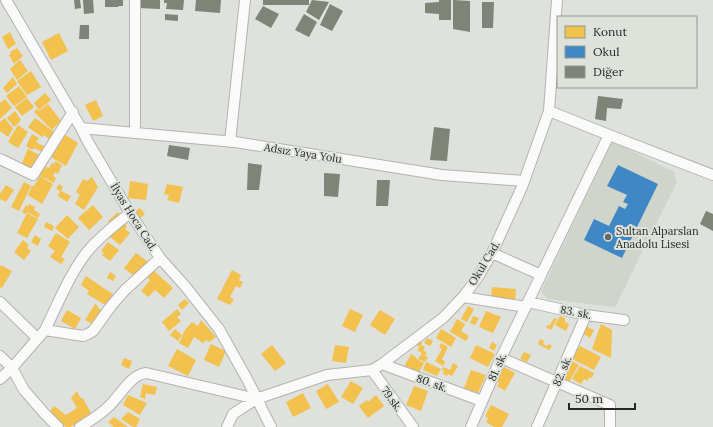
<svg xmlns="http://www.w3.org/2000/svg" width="713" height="427" viewBox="0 0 713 427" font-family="Lora,serif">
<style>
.built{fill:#d0d5cb}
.homes{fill:#f2c14e}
.schools{fill:#3f88c5}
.building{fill:#7e8478}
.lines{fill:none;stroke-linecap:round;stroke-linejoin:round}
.minor-casing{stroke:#b1b3af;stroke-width:12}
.minor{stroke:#fafafa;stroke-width:10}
.poi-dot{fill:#666965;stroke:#dee2db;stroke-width:1.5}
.labels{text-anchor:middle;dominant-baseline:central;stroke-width:4;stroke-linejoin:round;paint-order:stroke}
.street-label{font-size:11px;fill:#262825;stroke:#dee2db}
.poi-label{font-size:11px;fill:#262825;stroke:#dee2db;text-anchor:start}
</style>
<rect width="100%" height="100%" fill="#dee1dc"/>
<path class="built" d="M615,142l59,30 3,10 -62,125 -67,-8 -7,-7 70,-148z"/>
<path class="homes" d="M10,32l6,12 -8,5 -6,-12z
M59,33l9,18 -17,9 -9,-18z
M17,48l6,8 -9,8 -5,-9 2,-1 -1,-2z
M20,60l8,11 -11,9 -7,-11z
M31,71l10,16 -14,8 -10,-14z
M13,77l4,7 -10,9 -4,-5z
M19,86l8,11 -13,9 -8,-10z
M45,93l6,7 -12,10 -5,-7z
M27,98l7,9 -12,9 -7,-9z
M5,99l7,9 -12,11v-16z
M96,100l7,16 -10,5 -8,-16z
M48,104l13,17 -9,9 -18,-18 3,-3 2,2 -2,1 2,-1 2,1 -2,-1z
M15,111l6,9 -7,7 -7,-9z
M5,118l8,11 -5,8 -8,-6v-9z
M35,118l19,14 -5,7 -5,-4 -2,2 -14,-10z
M18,125l10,7 -10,16 -10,-6z
M32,134l7,4 -3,4 11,6 -3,5 -10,-5 -2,2 -6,-4z
M64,134l14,9 -12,23 -15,-9z
M28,149l13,7 -7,15 -13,-6z
M55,161l7,4 -4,9 -3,-2 -2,4 3,2 -2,5 -17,-9 7,-8 5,2 3,-5 2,1z
M40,176l13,8 -11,20 -14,-9 4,-9h2z
M92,177l6,10 -14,23 -9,-6 5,-9 -4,-3 7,-13 4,2z
M130,181l18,3 -2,16 -18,-2z
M24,182l7,4 -12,25 -8,-4z
M59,184l4,3 -2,4 10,5 -4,6 -9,-6 2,-5 -4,-2z
M167,184l16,3 -4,16 -12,-3 2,-5 -5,-1z
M6,185l8,5 -8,12 -6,-3v-5z
M29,204l6,3 -1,3 6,4 -2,4 -11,-6 -1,2 -4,-2 4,-7 2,2z
M93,205l10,12 -14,13 -11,-12z
M140,208l5,6 -6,5 -5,-7z
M118,212l4,4 -10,9 -4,-4z
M27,213l11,6 -11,19 -10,-5z
M67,215l12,12 -11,12 -13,-11z
M46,222l8,4 -2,5 -8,-4z
M122,222l5,4 -2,3 5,4 -10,12 -11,-9z
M56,233l14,9 -9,15 4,2 -4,5 -11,-7 5,-6 -7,-5z
M35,235l6,4 -3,7 -7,-4z
M23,240l6,5 -2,3 4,3 -7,9 -10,-8z
M108,242l11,8 -9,11 -8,-6 2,-2 -3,-2z
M136,253l12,9 -4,6 -10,8 -10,-8z
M1,265l11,6 -10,17 -2,-1v-20z
M153,270l20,18 -9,10 -9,-8 -7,7 -7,-6 9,-11 -3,-3z
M232,270l9,5 -2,5 4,2 -3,6 -4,-2 -6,11 4,2 -4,6 -13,-6z
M110,272l6,4 -3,5 -6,-3z
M86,276l28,19 -7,11 -20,-12 2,-3 -8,-6z
M492,287l24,2 -1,12 -24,-3z
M185,299l4,4 -7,7 -4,-5z
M95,304l3,2 -1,1 7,5 -10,13 -9,-5z
M468,306l6,3 -7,13 -6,-3z
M177,309l4,5 -4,3 4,4 -12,10 -7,-9z
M350,309l13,6 -8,17 -13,-6z
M67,310l14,8 -6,11 -14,-8z
M380,310l15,9 -10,16 -15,-10z
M486,311l15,6 -8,16 -14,-6z
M473,316l6,2 -4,7 -5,-2z
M560,316l5,2v4l4,2 -3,7 -11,-6z
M554,318l3,1 -6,11 -5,-3 2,-2h2z
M457,319l8,5 -4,7 8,5 -3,5 -16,-9z
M201,320l15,17 -7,5 -3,-2 -3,3 -9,-6 -6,11 -9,-5 6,-13 7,-8 6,4z
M601,324l11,6 -1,28 -19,-9z
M586,326l8,4 -4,8 -8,-5z
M175,329l7,6 -4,6 -8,-6z
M441,329l15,9 -5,9 -15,-9z
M427,338l6,3 -3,5 -6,-3z
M540,339l4,2 -1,3 4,2 2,-2 3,2 -3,4 -11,-6z
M417,340l5,3 -1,2 4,2 -2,3 4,3 -2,3 3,1 -3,5 -7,-3 4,-6 -5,-3 3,-3 -6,-3z
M492,342l5,3 -3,6 -5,-3z
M441,343l7,4 -6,12 3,3 -2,4 -8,-5 7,-12 -3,-2z
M211,344l15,7 -7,16 -15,-7z
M272,345l14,18 -11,8 -14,-17z
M335,345l14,2 -3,16 -14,-2z
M476,345l19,9 -7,13 -18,-9z
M580,346l21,11 -7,13 -22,-11z
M177,349l19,11 -8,16 -20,-10z
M524,352l7,3 -4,7 -7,-3z
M411,354l5,3 -1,1 9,5 -5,9 -15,-5z
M124,358l8,3 -3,8 -8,-4z
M568,359l11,6 -10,17 -9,-5z
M426,362l15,7 -4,7 -14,-6z
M453,363l5,3 -6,10 -4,-2 -1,2 -4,-2 1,-3 -2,-1 1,-3 7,3z
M501,365l14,8 -10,18 -8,-5 2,-3 -5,-3z
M580,366l14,7 -2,5 -3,-1 -1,4 -4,-2 -3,5 -9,-5z
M471,370l15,5 -8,18 -14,-5z
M351,381l12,7 -10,16 -12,-7z
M143,384l14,3 -2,8 -9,-2 -1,6 -5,-2z
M328,384l11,18 -13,7 -10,-18z
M414,386l14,5 -7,20 -15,-6z
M77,391l3,6 4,3 8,15 -22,12h-4l-18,-13 6,-8 12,9 11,-7 -6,-10z
M303,393l8,15 -18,9 -7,-15z
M128,395l19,8 -7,12 -17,-10z
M376,395l8,11 -16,12 -9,-12 8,-6 1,2z
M491,405l18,9 -7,13h-8l-8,-5 2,-4 -3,-2z
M128,412l12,7 -4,8h-3l-12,-8z
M114,417l14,10h-14l-6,-5z"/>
<path class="schools" d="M618,165l40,19 -36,74 -38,-18 10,-21 15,7 10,-20 6,3 3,-5 -5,-2 4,-7 -20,-9z"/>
<path class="building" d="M74,0h6l1,8 -6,1z
M83,0h10l1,13 -10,1z
M105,0h18v6h-4l-1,1h-13z
M138,0h22v9l-22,-1z
M164,0h20l-1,10 -17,-1 1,-6h-3z
M196,0h25l-1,13 -25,-2z
M263,0h46v5h-46z
M312,0l17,2 -10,18 -13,-8z
M439,0h12v20h-12v-6l-14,-1v-10l14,-1z
M453,0l17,1v31l-17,-3z
M482,2h12l-1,26h-11z
M330,4l13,7 -11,20 -12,-6z
M263,6l16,8 -8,14 -16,-9z
M165,14l13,1v6l-13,-1z
M304,14l13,8 -8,15 -14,-7z
M80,25h9v14h-10z
M598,96l25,3 -2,10 -14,-1 -1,13 -11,-2z
M434,127l16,2 -3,32 -17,-1z
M169,145l21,3 -2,12 -21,-4z
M248,163l14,2 -3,25h-12z
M324,173l16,1 -2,23 -14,-1z
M377,180h13l-2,26h-12z
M706,211l7,3v17l-13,-7z"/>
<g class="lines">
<defs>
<path id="minor" d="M6,0l75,128 7,14 42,71 30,45 25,28 34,43 28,50 24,48
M135,0v133
M81,128l154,14 207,33 82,6
M609,135l104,40
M230,142l15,-142
M0,159l33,16 40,-63
M492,253l49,22 68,-140 -60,-24
M463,297l63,10
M0,302l37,36
M528,302l58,13 38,5
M45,330c13,-26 24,-55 42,-78 12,-15 28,-27 43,-39
M0,356l12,12 12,22 20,23 14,14
M501,358l109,47v22
M382,364l100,37
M372,370l41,57
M0,379l12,-11 33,-38 38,6 5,-2 5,-3 18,-25 14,-16 35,-32
M80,427c10,-6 21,-13 29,-21 12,-11 21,-31 37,-33l110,26
M227,427l6,-13 23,-15 71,-24 45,-5 10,-6 61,-46 20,-21 15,-20 14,-24 30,-66 27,-76 8,-111
M471,427l30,-69 40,-83
M537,427l49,-112"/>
</defs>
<use href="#minor" class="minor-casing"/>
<use href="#minor" class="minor"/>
</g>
<circle class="poi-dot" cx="608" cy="237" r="4"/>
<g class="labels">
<g class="street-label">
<text transform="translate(303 153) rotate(9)">Adsız Yaya Yolu</text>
<text transform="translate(134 217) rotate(58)">İlyas Hoca Cad.</text>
<text transform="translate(484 263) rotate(-59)">Okul Cad.</text>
<text transform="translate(576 312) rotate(11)">83. sk.</text>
<text transform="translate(497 367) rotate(-66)">81. sk.</text>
<text transform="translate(562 371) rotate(-67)">82. sk.</text>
<text transform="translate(432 383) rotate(20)">80. sk.</text>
<text transform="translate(392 399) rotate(54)">79.sk.</text>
</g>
<g class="poi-label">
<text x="616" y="231">Sultan Alparslan<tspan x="616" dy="13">Anadolu Lisesi</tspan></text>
</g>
</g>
<rect x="557" y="16" width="140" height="72" fill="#dee2db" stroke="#949892"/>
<rect x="565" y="26" width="20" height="12" fill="#f2c14e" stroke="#949892"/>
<text x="593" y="36" font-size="12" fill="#262825">Konut</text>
<rect x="565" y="46" width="20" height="12" fill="#3f88c5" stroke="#949892"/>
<text x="593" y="56" font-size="12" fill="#262825">Okul</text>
<rect x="565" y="66" width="20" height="12" fill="#7e8478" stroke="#949892"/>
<text x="593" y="76" font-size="12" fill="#262825">Diğer</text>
<path d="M569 403v6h66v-6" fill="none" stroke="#262825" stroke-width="2"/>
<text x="575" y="403" font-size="12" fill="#262825" stroke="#dee2db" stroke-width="3" paint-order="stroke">50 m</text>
</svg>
